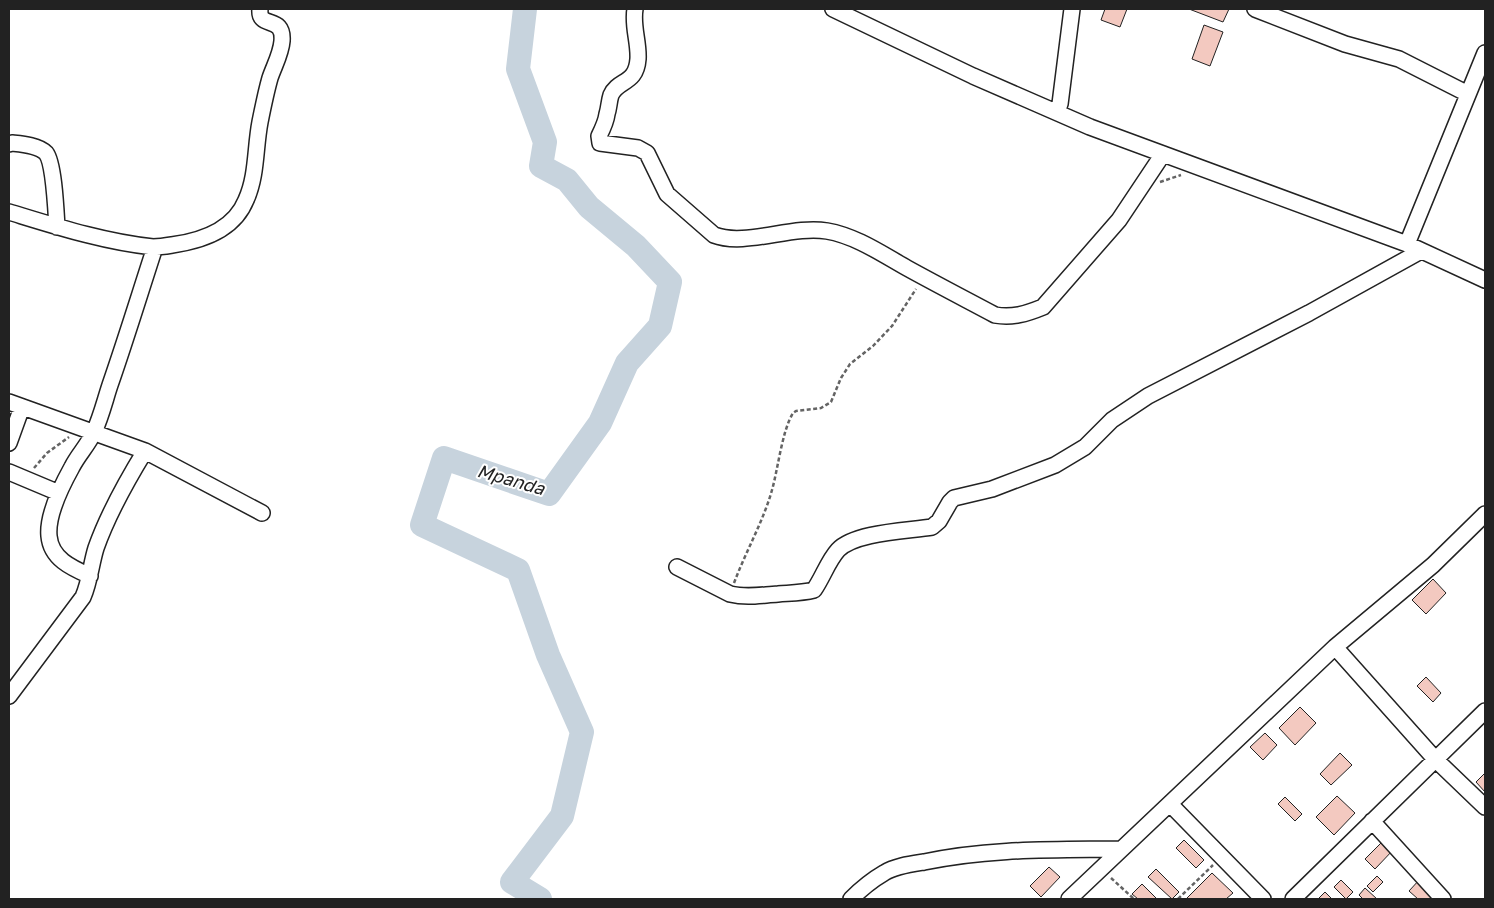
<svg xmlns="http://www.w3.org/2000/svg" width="1494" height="908" viewBox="0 0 1494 908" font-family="'Golos Text',sans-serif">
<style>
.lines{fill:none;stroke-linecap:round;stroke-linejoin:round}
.river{stroke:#c7d3dd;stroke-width:24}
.building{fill:#f3c9c0;stroke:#222}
.minor-casing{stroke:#222;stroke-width:18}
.path{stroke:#646464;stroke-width:2.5;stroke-dasharray:4 2.5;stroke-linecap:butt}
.minor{stroke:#fff;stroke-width:15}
.labels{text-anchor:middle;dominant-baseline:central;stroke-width:4;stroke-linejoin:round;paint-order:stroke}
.water-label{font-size:18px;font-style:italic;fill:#222;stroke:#fff}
</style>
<rect width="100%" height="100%" fill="#fff"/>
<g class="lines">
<path class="river" d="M525,9l-7,60 27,73 -4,24 26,14 22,27 47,39 34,36 -10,44 -33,37 -27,60 -51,71 -105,-36 -22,67 96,45 30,85 34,77 -20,84 -50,66 28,17"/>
</g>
<path class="building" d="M1105,9h22l-7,18 -19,-7z
M1189,9h40l-6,13z
M1204,25l19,7 -13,34 -18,-7z
M1433,579l13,14 -20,21 -14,-14z
M1426,677l15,16 -8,9 -16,-16z
M1300,707l16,16 -21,22 -16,-17z
M1265,733l12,12 -14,15 -13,-13z
M1340,753l12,12 -21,20 -11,-11z
M1485,773v19l-9,-10z
M1337,796l18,17 -21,22 -18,-18z
M1285,797l17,17 -7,7 -17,-17z
M1184,840l20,20 -8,8 -20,-20z
M1384,840l10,9 -19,20 -10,-10z
M1049,867l11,10 -19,20 -11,-11z
M1156,869l23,23 -7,7 -24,-22z
M1212,873l21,20 -7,6h-37l-2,-1z
M1377,876l6,6 -10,10 -6,-6z
M1420,879l16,16 -4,4h-14l-9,-8z
M1341,880l12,12 -7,7 -12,-12z
M1142,884l15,15h-19l-6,-5z
M1365,888l12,11h-14l-4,-4z
M1325,892l7,7h-14z"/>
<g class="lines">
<defs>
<path id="minor" d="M635,9c-3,17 4,33 3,50 -2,26 -20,20 -27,36 -2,6 -2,13 -4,19 -1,8 -4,14 -8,22l1,7 38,5 9,5 20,41 47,41c31,12 78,-10 113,-4 29,5 55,23 80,37 29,16 58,31 88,47 17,3 31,-1 48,-8l76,-87 44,-66
M833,9l140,67 117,51 317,117 78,36
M1255,9l90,35 54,15 69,35
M1060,104l12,-95
M9,144l3,-1c10,1 26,2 34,10 8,10 10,59 11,74
M9,212c46,14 95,30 144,35 6,0 13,-1 19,-2 29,-4 62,-15 74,-45 11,-24 9,-52 14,-78 3,-15 6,-30 10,-44 4,-12 11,-24 12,-37 2,-27 -24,-11 -22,-32
M1407,244l78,-191
M9,402l136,49 117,62
M9,443l13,-36
M9,472l50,21
M677,567l53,27c17,4 31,1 48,0 12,-1 24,-1 36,-4 9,-13 14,-29 24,-40 17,-18 70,-19 94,-23l7,-6 11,-19 4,-4 38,-9 63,-24 30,-18 27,-27 36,-24 161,-83 112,-62
M90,576c-18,-8 -39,-17 -41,-40 -2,-20 13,-51 23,-69 6,-12 16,-22 22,-35 7,-15 11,-32 16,-47 16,-46 30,-92 45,-138
M1335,647l100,112 50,48
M9,696l74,-99c7,-16 8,-33 13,-49 12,-34 30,-66 49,-97
M1170,804l93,95
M1372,821l71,78
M851,899c10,-10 21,-19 33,-26 11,-7 27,-9 40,-11 65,-14 131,-12 197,-13
M1069,899l266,-252 98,-82 52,-51
M1293,899l192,-188"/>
</defs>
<use href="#minor" class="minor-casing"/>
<path class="path" d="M1160,182l21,-7
M34,468l13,-15 22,-16
M734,583c12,-32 29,-61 38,-93 6,-21 10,-59 21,-77l3,-2 25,-3 10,-6 10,-24 9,-14 23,-18 19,-20 24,-37
M1111,878l23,21
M1178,899l35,-34"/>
<use href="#minor" class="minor"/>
</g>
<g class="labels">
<g class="water-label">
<text transform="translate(511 479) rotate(16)">Mpanda</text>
</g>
</g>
<rect width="1494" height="908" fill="none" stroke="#222222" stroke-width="20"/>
</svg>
